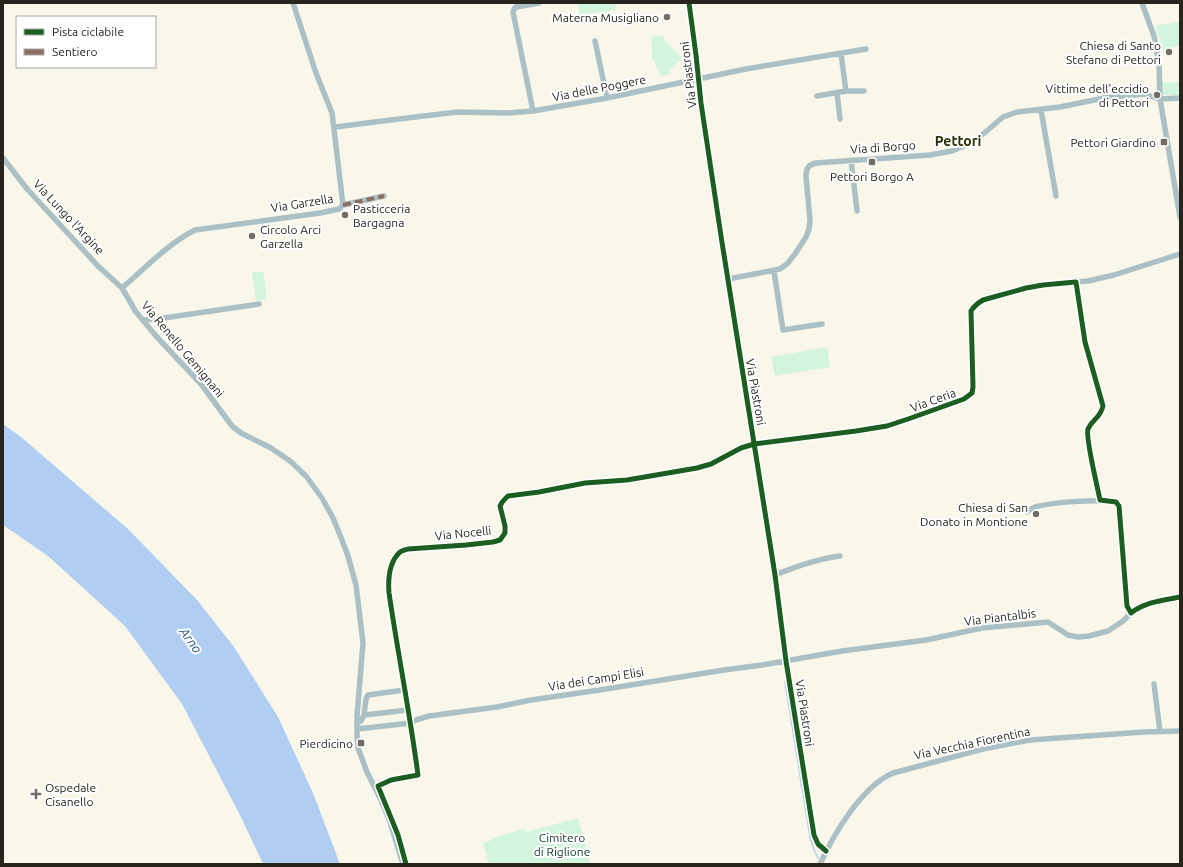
<svg xmlns="http://www.w3.org/2000/svg" width="1183" height="867" viewBox="0 0 1183 867" font-family="Ubuntu,sans-serif">
<style>
.green{fill:#d3f5dd}
.water{fill:#b0cef2}
.lines{fill:none;stroke-linecap:round;stroke-linejoin:round}
.stream{stroke:#b0cef2;stroke-width:1.5}
.minor{stroke:#abc0c5;stroke-width:5.5}
.quiet{stroke:#8d6e63;stroke-width:4;stroke-dasharray:8 4;stroke-linecap:butt}
.cycleway-casing{stroke:#fff;stroke-width:8}
.cycleway{stroke:#1b5e20;stroke-width:5}
.poi-dot{fill:#706e65;stroke:#fff;stroke-width:1.5}
.labels{text-anchor:middle;dominant-baseline:central;stroke-width:4;stroke-linejoin:round;paint-order:stroke}
.poi-label{font-size:12px;fill:#26241d;stroke:#fff;text-anchor:end}
.street-label{font-size:12px;fill:#26241d;stroke:#fff}
.park-label{font-size:12px;fill:#093724;stroke:#fff}
.water-label{font-size:13px;font-style:italic;fill:#18508f;stroke:#fff}
.quarter-label{font-size:14px;font-weight:bold;fill:#2a2f06;stroke:#fff}
</style>
<rect width="100%" height="100%" fill="#f9f6ea"/>
<path class="green" d="M578,3h37l1,7 -37,5z
M1180,21v25l-18,4 -3,-14h-1l-3,-10z
M665,35l-1,5 18,18 -13,13 2,3 -10,2 -9,-18 -1,-21z
M1180,82v13h-17l-2,-12z
M263,271l4,28 -11,2 -4,-28z
M827,347l3,20 -55,9 -4,-19z
M578,818l12,44 -9,2h-92l-6,-21 9,-3v-2l32,-9 2,3z"/>
<path class="water" d="M3,424l18,13 107,92 69,71 37,47 44,70 35,76 27,71h-77l-23,-49 -58,-111 -57,-78 -77,-70 -45,-31z"/>
<g class="lines">
<path class="stream" d="M785,682l25,155 4,13 4,8"/>
<path class="minor" d="M689,3l7,52 5,48 20,133 54,339 11,86 28,174 4,9 8,7
M1142,3l12,33 5,28 1,35 20,118
M595,41l12,57
M841,54l5,37
M837,93l3,26
M817,96l29,-5h18
M1041,110l15,86
M533,111l-20,-99 1,-3 2,-2 23,-4
M335,127l80,-10 43,-5 49,1 26,-2 74,-13 139,-29 120,-20
M3,158l25,32 70,76 24,22 14,24 20,24 45,48 31,42 9,7 30,15 19,13 16,15 16,22 11,20 9,22 6,16 8,29 7,58 -6,73v20l1,12 9,24 12,24 10,23 14,45
M851,160l6,51
M343,205l41,-9
M774,271l9,59 39,-6
M728,279l52,-10 7,-5 8,-10 11,-17 3,-8 1,-9 -4,-44c0,-7 2,-11 10,-13l114,-8 22,-4 19,-8 11,-8 21,-18 14,-5 43,-5 44,-9 40,-4 16,5 20,-1
M122,288c22,-19 47,-45 73,-58l125,-17 19,-4 4,-4 -11,-92 -16,-40 -23,-70
M143,320l14,-1 102,-15
M1027,512c2,-2 5,-4 8,-5 13,-4 72,-10 83,-3l2,10 7,92 4,7
M775,575c22,-9 42,-16 65,-19
M1154,684l6,47
M364,715l2,-16 2,-4 36,-5
M357,723l4,-2 3,-6 44,-5
M357,729l54,-6 5,-3 13,-4 68,-9 34,-7 69,-10 124,-20 38,-5 80,-14 84,-11 56,-12 66,-6 20,13 10,2 11,-1 19,-5 15,-10 12,-12 6,-3 39,-9
M375,788c13,-9 28,-10 43,-13 -8,-61 -20,-121 -29,-182 -1,-13 0,-30 10,-40 2,-2 6,-3 9,-4l58,-4 27,-3 7,-2 5,-7v-7l-5,-20c2,-5 5,-7 8,-10l31,-4 46,-9 42,-3 70,-12 14,-4 30,-16 13,-4 102,-13 31,-5 24,-8 53,-19 8,-6 1,-6 -2,-76 2,-4 6,-5 47,-14 17,-3 45,-4 26,-6 66,-21
M820,864c14,-30 41,-77 73,-91l90,-24 47,-9 114,-8 36,-1"/>
<path class="quiet" d="M343,205l41,-9"/>
<defs>
<path id="cycleway" d="M689,3l7,52 5,48 20,133 54,339 11,86 28,174 4,9 8,7
M406,864l-8,-29 -20,-49 13,-6 27,-5c-8,-61 -20,-121 -29,-182 -1,-13 0,-30 10,-40 2,-2 6,-3 9,-4l58,-4 27,-3 7,-2 5,-7v-7l-5,-20c2,-5 5,-7 8,-10l31,-4 46,-9 42,-3 70,-12 14,-4 30,-16 13,-4 102,-13 31,-5 24,-8 53,-19 8,-6 1,-6 -2,-76c3,-5 7,-8 12,-11l43,-12 17,-3 33,-3 9,60 18,64c-3,13 -11,13 -15,23 -3,8 10,60 12,71l16,2 3,4 8,100 4,7c14,-11 33,-13 49,-16"/>
</defs>
<use href="#cycleway" class="cycleway-casing"/>
<use href="#cycleway" class="cycleway"/>
</g>
<g class="poi-dot">
<circle cx="667" cy="17" r="4"/>
<circle cx="1169" cy="52" r="4"/>
<circle cx="1157" cy="95" r="4"/>
<rect x="1160" y="138" width="8" height="8" rx="2"/>
<rect x="868" y="158" width="8" height="8" rx="2"/>
<circle cx="345" cy="215" r="4"/>
<circle cx="252" cy="236" r="4"/>
<circle cx="1036" cy="514" r="4"/>
<rect x="357" y="739" width="8" height="8" rx="2"/>
<path d="M34 788h4v4h4v4h-4v4h-4v-4h-4v-4h4z"/>
</g>
<g class="labels">
<g class="poi-label">
<text x="659" y="17">Materna Musigliano</text>
<text x="1161" y="45">Chiesa di Santo<tspan x="1161" dy="14">Stefano di Pettori</tspan></text>
<text x="1149" y="88">Vittime dell'eccidio<tspan x="1149" dy="14">di Pettori</tspan></text>
<text x="1156" y="142">Pettori Giardino</text>
<text x="872" y="176" text-anchor="middle">Pettori Borgo A</text>
<text x="353" y="208" text-anchor="start">Pasticceria<tspan x="353" dy="14">Bargagna</tspan></text>
<text x="260" y="229" text-anchor="start">Circolo Arci<tspan x="260" dy="14">Garzella</tspan></text>
<text x="1028" y="507">Chiesa di San<tspan x="1028" dy="14">Donato in Montione</tspan></text>
<text x="353" y="743">Pierdicino</text>
<text x="45" y="787" text-anchor="start">Ospedale<tspan x="45" dy="14">Cisanello</tspan></text>
</g>
<g class="street-label">
<text transform="translate(688 75) rotate(-97)">Via Piastroni</text>
<text transform="translate(599 88) rotate(-11)">Via delle Poggere</text>
<text transform="translate(883 147) rotate(-4)">Via di Borgo</text>
<text transform="translate(302 203) rotate(-9)">Via Garzella</text>
<text transform="translate(69 217) rotate(47)">Via Lungo l'Argine</text>
<text transform="translate(183 349) rotate(50)">Via Renello Gemignani</text>
<text transform="translate(756 392) rotate(80)">Via Piastroni</text>
<text transform="translate(933 400) rotate(-20)">Via Ceria</text>
<text transform="translate(463 533) rotate(-6)">Via Nocelli</text>
<text transform="translate(1000 617) rotate(-7)">Via Piantalbis</text>
<text transform="translate(596 679) rotate(-9)">Via dei Campi Elisi</text>
<text transform="translate(805 713) rotate(81)">Via Piastroni</text>
<text transform="translate(972 743) rotate(-12)">Via Vecchia Fiorentina</text>
</g>
<g class="park-label">
<text x="562" y="837">Cimitero<tspan x="562" dy="14">di Riglione</tspan></text>
</g>
<g class="water-label">
<text transform="translate(191 640) rotate(54)">Arno</text>
</g>
<g class="quarter-label">
<text x="958" y="141">Pettori</text>
</g>
</g>
<rect width="1183" height="867" fill="none" stroke="#26241d" stroke-width="8"/>
<rect x="16" y="16" width="140" height="52" fill="#ffffff" stroke="#a8a7a5"/>
<rect x="24" y="29" width="20" height="6" fill="#1b5e20" stroke="#a8a7a5"/>
<text x="52" y="36" font-size="12" fill="#26241d">Pista ciclabile</text>
<rect x="24" y="49" width="20" height="6" fill="#8d6e63" stroke="#a8a7a5"/>
<text x="52" y="56" font-size="12" fill="#26241d">Sentiero</text>
</svg>
